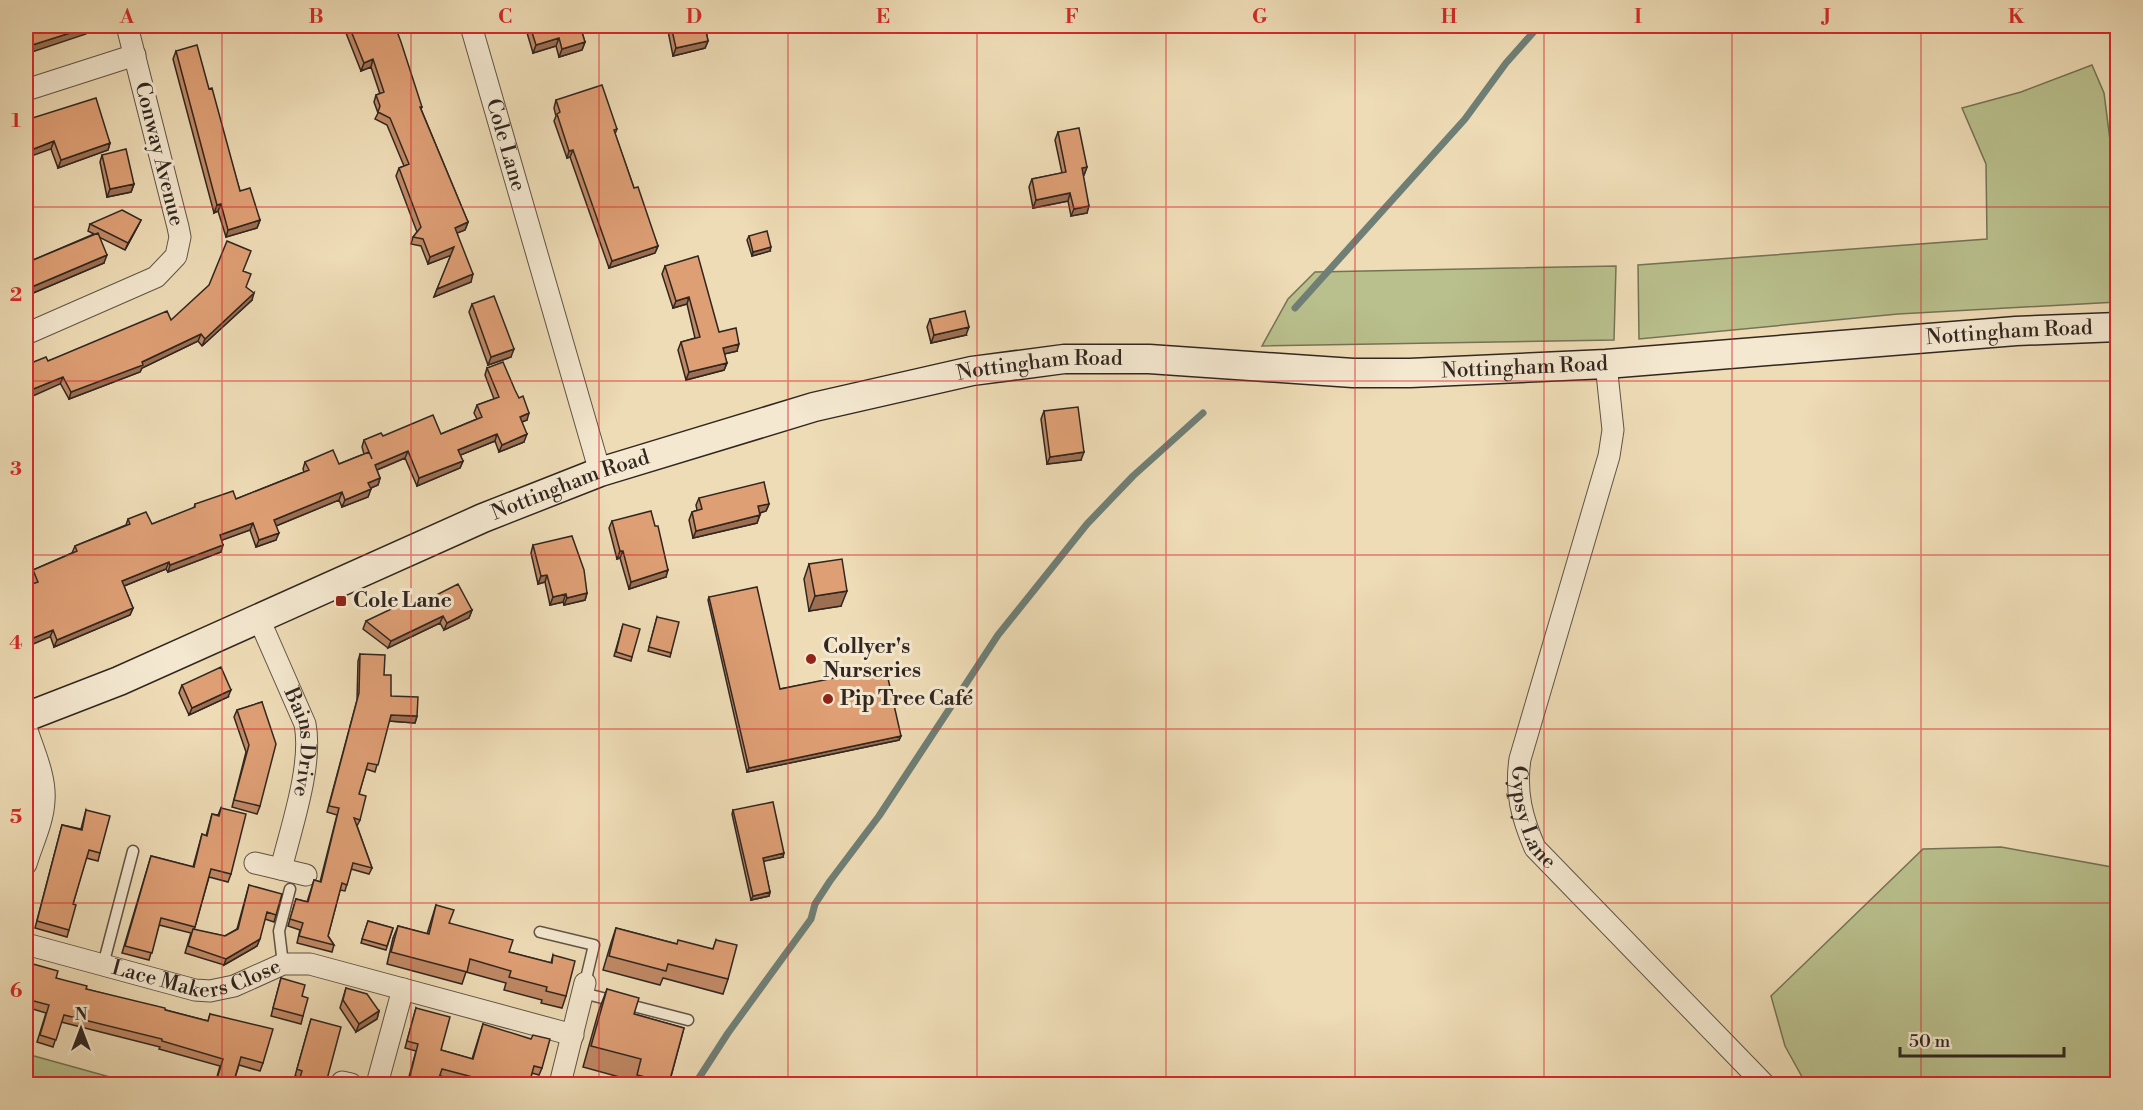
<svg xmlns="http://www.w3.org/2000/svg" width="2143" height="1110" viewBox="0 0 2143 1110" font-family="'Libre Bodoni',serif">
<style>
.green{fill:#b9c08d;stroke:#757356;stroke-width:1.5}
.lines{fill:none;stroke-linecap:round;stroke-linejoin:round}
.stream{stroke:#6f7f76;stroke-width:7}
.service-casing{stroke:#605446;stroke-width:13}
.minor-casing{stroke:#605446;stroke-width:23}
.secondary-casing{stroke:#312620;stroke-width:31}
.path{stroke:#312620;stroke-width:4;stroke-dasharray:4.5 3;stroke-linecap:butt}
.service{stroke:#f4e8d0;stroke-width:10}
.minor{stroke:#f4e8d0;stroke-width:21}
.secondary{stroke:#f4e8d0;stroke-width:28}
.wall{fill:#c08965;stroke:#312620;stroke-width:1.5}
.shaded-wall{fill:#9c6f52;stroke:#312620;stroke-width:1.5}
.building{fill:#df9f75;stroke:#312620;stroke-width:1.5}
.grid{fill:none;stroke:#d62828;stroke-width:1.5;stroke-opacity:0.55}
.poi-dot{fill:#8f2418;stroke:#f4e8d0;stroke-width:2}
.labels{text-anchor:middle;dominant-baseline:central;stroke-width:6;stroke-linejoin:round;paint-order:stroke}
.street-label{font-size:21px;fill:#312620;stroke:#f4e8d0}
.poi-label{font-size:21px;font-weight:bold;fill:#312620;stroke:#f4e8d0;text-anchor:start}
.neatline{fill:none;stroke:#d62828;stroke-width:2}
.grid-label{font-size:20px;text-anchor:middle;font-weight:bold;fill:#d62828}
</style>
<rect width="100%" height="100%" fill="#eedcb6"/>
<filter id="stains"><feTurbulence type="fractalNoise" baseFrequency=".00333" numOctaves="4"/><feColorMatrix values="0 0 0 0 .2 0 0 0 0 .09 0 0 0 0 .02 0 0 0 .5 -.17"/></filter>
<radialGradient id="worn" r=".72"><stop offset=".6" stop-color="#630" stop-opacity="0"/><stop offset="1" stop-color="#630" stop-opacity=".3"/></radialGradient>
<path class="green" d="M2092,65l12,28 13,102v107l-219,12 -259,25 -1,-74 349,-26 -1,-75 -24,-56 59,-16z
M1616,266l-2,74 -352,6 26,-47 27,-27z
M2001,847l116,21v216h-311l-21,-38 -14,-50 152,-147z
M26,1054h1l108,30h-109z"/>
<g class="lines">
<path class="stream" d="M1295,308l170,-189 41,-56 33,-37
M695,1084l33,-51 83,-114 4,-15 15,-23 49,-65 119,-181 89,-111 46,-48 70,-63"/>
<defs>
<path id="service" d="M540,932l54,13 -9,38
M283,964l-4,-33 11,-42
M103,965l30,-114
M583,993l105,27"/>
<g id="minor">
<path id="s1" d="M471,26l129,446"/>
<path d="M26,90l109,-35"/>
<path d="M26,334l130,-57 20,-21 4,-19 -2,-10 -51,-201"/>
<path id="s2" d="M1606,364l7,66 -4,26 -89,303c-5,33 2,59 15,89l229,236"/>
<path id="s3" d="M259,619l46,105c8,41 -14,104 -24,145"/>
<path d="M26,727c7,23 20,49 18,74 -1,21 -12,43 -18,63"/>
<path d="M255,863l51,12"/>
<path id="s4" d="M26,944l169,46 15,1 24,-5 49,-22h27l263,71"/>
<path d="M342,1082l9,2"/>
<path d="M377,1084l26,-95"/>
<path d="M560,1084l25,-101"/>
</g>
<g id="secondary">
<path id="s5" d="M26,717l93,-36 364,-163 117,-46 214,-65 158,-36 92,-12h85l204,14h57l196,-9 410,-33 102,-4"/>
</g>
</defs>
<use href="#service" class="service-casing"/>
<use href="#minor" class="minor-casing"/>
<use href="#secondary" class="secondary-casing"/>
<path class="path" d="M631,1084l2,-8"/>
<use href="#service" class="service"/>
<use href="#minor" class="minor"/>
<use href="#secondary" class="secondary"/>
</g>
<path class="wall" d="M349,26l73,81 -1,2 47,113 -3,8 -8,3 14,49 -37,15 17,-42 -23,9 -7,-18 -10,-2 2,-7 4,-5 -21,-56 3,-8 5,-2 -17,-41 -12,-6 3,-6 -4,-11 2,-7 4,-1 -9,-27 -10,4 -15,-38z
M525,26h55l5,16 -3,8 -23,7 -3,-11 -23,7z
M667,26h38l3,15 -3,7 -32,8z
M176,51l33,38 31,102 20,29 -3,8 -31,9 -8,-26 -4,2 -41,-154z
M556,100l61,29 -2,5 19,54 24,58 -3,7 -46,15 -39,-111 -3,1 -13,-37 2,-5 -2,-8z
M26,120l84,23 -2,7 -50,18 -7,-19z
M1058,132l29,35 -3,8h-1l4,38 -16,3 -3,-15 -35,7 -4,-21 3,-8 30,-6 -7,-33z
M102,155l32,29 -3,8 -24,5 -7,-35z
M141,220l-3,6 -13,24 -26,-13 5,26 -78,33v-33l68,-29 -6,-3 2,-7z
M749,236l21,15 -18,5 -5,-16z
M665,266l54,66 18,19 -13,3 3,9 -3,7 -38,10 -8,-30 3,-8 14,-4 -8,-34 -14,4 -11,-34z
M243,271l3,16 6,13 -50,46 -4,-5 -56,27 -2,4 -71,27 -21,-38 123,-41z
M472,304l39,53 -23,8 -19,-53z
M930,319l36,16 -35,8 -4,-16z
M487,368l40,52 -5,2 2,20 -25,10 -4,-11 -35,14 3,6 -3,7 -43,18 -12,-28 -28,12 3,8 -2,7 -7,3 -3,9 -26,10 -3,-7 -63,26v14l-20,7 -6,-17 -28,10 -1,12 -53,20 -2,-3 -42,17 9,22 -3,7 -76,32 -24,-70 3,-7 39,-17 3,-7 51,-21 2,-6 24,5 42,-16 1,-4 41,-5 68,-27 -1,-3 2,-7 34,2 25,-10 -2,-7 2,-7 19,-4 58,-2 36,-15 -3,-6 3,-8 17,-6 -9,-24z
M1044,411l37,49 -34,4 -6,-45z
M699,498l70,6 -3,7 -6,2 -3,10 -64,15 -4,-18 3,-8 5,-2 -1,-5z
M612,521l54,56 -37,12 -9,-31 -3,1 -8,-31z
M533,545l54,48 -2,7 -21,5 -1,-3 -13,3 -5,-23 -7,2 -7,-31z
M809,564l32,42 -32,5 -5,-32z
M709,597l71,92 63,-12 1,-2 57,61 -2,4 -152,32 -39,-172z
M411,608l61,2 -3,8 -25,12 -4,-7 -52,25 -25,-19 3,-8z
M657,617l14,36 -1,4 -22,-6z
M622,628l10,29 -1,4 -17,-5z
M360,654l24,21 7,21 26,20 -2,7 -26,-2 -14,51 -9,-3 -7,25 1,26 -3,6 15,42 -3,6 -18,-5 -6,22 -5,-1 -12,46 6,9 -2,7 -35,-9 3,-13 -12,-4 8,-27 11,3 7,-22 6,2 17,-67 -10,-3 30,-112 1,-39z
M182,685l46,12 -39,18 -10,-22z
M262,702l-2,104 -3,8 -25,-7 14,-55 -12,-35 3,-7z
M221,808l10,66 -3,8 -19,-5 -15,53 31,6 12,-7 12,-44 27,30 -2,7 -9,-3 -8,27 -33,19 -39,-12 6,-20 -32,-8 -10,35 -27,-7 29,-97 42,11 9,-33 4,2 6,-22 6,1z
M86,810l14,43 -2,8 -12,-3 -13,46 -4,26 -2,7 -32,-9 27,-103 19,4z
M733,810l50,47 -20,4 7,31 -1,4 -18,4 -19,-86z
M436,905l13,18 60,29 42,11 2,-8 13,41 -4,12 -21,-5 1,-3 -38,-10 2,-7 -40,-11 -4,12 -75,-20 6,-26 5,-12 29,8z
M368,921l25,7 -7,22 -25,-7z
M616,928l61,16 36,5 3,-9 12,39 -5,15 -60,-16 -3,7 -57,-15 8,-27z
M26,962l30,16 30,11 122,32 2,-7 53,49 -3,8 -21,-6 -6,19h-18l5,-18 -61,-17 1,-2 -99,-25 -8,25 -16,-5 9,-29 -20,-6z
M281,978l21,18 1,20 -2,8 -30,-8z
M346,988l33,23 -2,8 -21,13 -16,-24z
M607,989l27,25 50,14 -15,56h-36l1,-3 -51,-14 16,-57z
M416,1008l25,42 31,9 11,-35 59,44 -3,7 -7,-2 -3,11h-58l-31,-8 -3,8h-30l9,-33 -11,-3z
M311,1019l15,64 2,1h-31l2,-7 -4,-1z"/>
<path class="shaded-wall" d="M175,26h15l-17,4z
M89,27l-3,7 -60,20v-7z
M559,38l-3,8 -23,7 3,-8z
M708,41l-3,7 -32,8 3,-8z
M585,42l-3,8 -23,7 3,-8z
M373,59l-2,8 -10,4 3,-8z
M54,141l-3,8 -25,9v-6z
M110,143l-2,7 -50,18 3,-8z
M573,150l-3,7 -3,1 2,-7z
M1087,167l-3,8 -5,1 3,-8z
M134,184l-3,8 -24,5 3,-8z
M1070,193l-2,8 -35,7 3,-8z
M221,204l-3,7 -4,2 3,-8z
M1089,206l-2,7 -16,3 3,-7z
M141,220l-3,6 -13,24 3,-7z
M260,220l-3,8 -31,9 2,-7z
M468,222l-3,8 -13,5 3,-7z
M658,246l-3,7 -46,15 3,-7z
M454,247l-2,8 -24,9 2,-7z
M771,247l-1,4 -18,5 1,-4z
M107,255l-3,8 -78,33 1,-7z
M473,274l-2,8 -37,15 3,-8z
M254,293l-2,7 -50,46 3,-7z
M689,297l-2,7 -14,4 3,-7z
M969,327l-3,8 -35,8 3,-8z
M201,334l-3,7 -56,27 -2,4 -71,27 2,-7 71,-30z
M739,344l-2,7 -17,4 3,-7z
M514,349l-3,8 -23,8 3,-8z
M727,363l-3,7 -38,10 3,-8z
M63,377l-3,7 -34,15v-7z
M529,413l-2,7 -10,4 3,-7z
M497,434l-2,7 -39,16 2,-7z
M527,434l-3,8 -25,10 3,-7z
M408,451l-3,7 -33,14 3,-7z
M1084,452l-3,8 -34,4 3,-7z
M463,461l-3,7 -43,18 2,-8z
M380,478l-2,7 -12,5 2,-7z
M371,489l-3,8 -26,10 3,-7z
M342,492l-3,8 -68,28 3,-8z
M769,504l-3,7 -10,3 2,-8z
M760,515l-3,8 -64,15 3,-7z
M253,523l-3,7 -33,12 3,-7z
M279,533l-3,7 -20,7 3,-7z
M223,545l-2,7 -53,20 2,-7z
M620,551h3l-3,7 -3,1z
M169,562l-3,7 -47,19 3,-7z
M668,570l-2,7 -37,12 2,-7z
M547,575l-2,7 -7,2 3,-8z
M847,591l-6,15 -32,5 6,-15z
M587,593l-2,7 -21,5 3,-7z
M566,594l-3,8 -13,3 3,-8z
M133,608l-3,7 -76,32 3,-7z
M472,610l-3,8 -25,12 3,-7z
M443,616l-3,7 -52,25 3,-7z
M53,630l-3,7 -24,10v-6z
M231,690l-3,7 -39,18 3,-7z
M391,715l26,1 -2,7 -26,-2z
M901,736l-2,4 -152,32 2,-4z
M784,853l-1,4 -22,5 2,-4z
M770,892l-1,4 -18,4 2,-4z
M260,939l-3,7 -33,19 2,-6z
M379,1011l-2,8 -21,13 3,-8z"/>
<path class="building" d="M26,26h62l1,1 -63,20z
M349,26h46l6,16 21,65h-2l48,115 -13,6 18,46 -36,15 17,-42 -24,10 -7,-18 -10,-2 8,-10 -22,-59 10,-4 -19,-46 -12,-6 2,-6 -4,-11 8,-3 -11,-33 -9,4z
M530,26h50l5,16 -23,7 -3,-11 -23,7z
M671,26h34l3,15 -32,7z
M197,45l12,44 3,-1 28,103 10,-3 10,32 -32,10 -7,-26 -4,1 -41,-154z
M602,85l15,44 -3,1 20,58 4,-1 20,59 -46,15 -39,-111 -4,1 -12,-37 3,-2 -4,-12z
M96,98l14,45 -49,17 -7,-19 -28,11v-32z
M1079,128l8,39 -5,1 7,38 -15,3 -4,-16 -34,7 -4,-21 34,-7 -8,-40z
M126,149l8,35 -24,5 -8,-34z
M122,210l19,10 -13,23 -38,-19z
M767,231l4,16 -18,5 -4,-16z
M98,233l9,22 -80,34 -1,-4v-22z
M227,241l24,10 -8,20 8,3 -5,13 8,6 -49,46 -4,-5 -59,28 1,3 -72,27 -8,-15 -37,15v-27l20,-8 2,4 119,-50 4,9 38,-35z
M698,256l21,76 17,-4 3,16 -16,4 4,15 -38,9 -8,-30 19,-5 -11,-40 -13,4 -11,-35z
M494,296l20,53 -23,8 -19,-53z
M965,311l4,16 -35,8 -4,-16z
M503,362l12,28 4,8 4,-2 6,17 -9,4 7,17 -25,11 -5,-11 -39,16 5,11 -44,17 -11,-27 -33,14 5,13 -12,5 3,6 -26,11 -3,-8 -68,28 5,13 -20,7 -6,-17 -33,12 3,10 -53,20 -1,-3 -47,19 11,27 -76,32 -4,-10 -27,11v-55l12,-4 -5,-12 44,-19 -2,-5 55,-22 -2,-5 18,-7 6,12 43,-17v-3l38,-13 3,8 73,-29 -4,-8 28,-12 6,14 30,-12 3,7 -8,-19 17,-7 2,3 50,-21 8,19 41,-17 -5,-12 22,-8 -12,-29z
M1078,407l6,45 -34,5 -6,-46z
M764,482l5,22 -11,2 2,9 -64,16 -4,-19 10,-3 -3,-11z
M651,511l4,15h3l10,44 -37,12 -8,-31h-3l-8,-30z
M572,536l12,34 3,23 -20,5 -1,-4 -13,3 -6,-22 -6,1 -8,-31z
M842,559l5,32 -32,5 -6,-32z
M458,584l14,26 -25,13 -4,-7 -52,25 -25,-20 42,-20 3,7z
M757,587l23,102 64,-13v-1l41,-10 16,71 -152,32 -40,-171z
M657,617l22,5 -8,31 -22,-6z
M623,624l17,5 -8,28 -16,-5z
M360,654l25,1 -1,20h7v21l27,1 -1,19 -26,-1 -13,50 -10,-2 -9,31 7,2 -6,24 -6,-2 18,50 -19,-5 -6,22 -5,-2 -14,53 6,9 -35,-9 4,-13 -13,-4 6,-20 12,3 6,-22 7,2 18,-74 -10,-2 30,-113z
M221,667l10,23 -39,18 -10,-23z
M262,702l14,42 -16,62 -26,-6 15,-55 -12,-35z
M773,802l11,51 -21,5 7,34 -17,4 -20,-86z
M221,808l25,6 -15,60 -20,-5 -16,58 -34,-9 -9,35 -27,-7 26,-90 43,11 8,-33 5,2 5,-22 7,2z
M86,810l24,6 -10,37 -11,-3 -16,54 3,1 -7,25 -32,-9 25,-96 20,5z
M249,885l33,9 -6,21 -9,-3 -7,27 -34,20 -38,-13 5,-17 32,7 13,-7z
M436,905l18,5 -5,13 64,17 -4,12 43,11 1,-8 22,6 -9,35 -20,-5 1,-4 -38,-10 2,-6 -41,-12 -3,13 -76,-20 7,-26 31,8z
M368,921l25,7 -6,18 -25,-7z
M616,928l61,16 1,-4 35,9 3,-9 21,5 -9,34 -60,-15 -2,7 -57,-15z
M26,962l32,9 -2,7 31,8 -1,3 79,19v2l43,11 2,-7 63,15 -10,34 -22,-6 -8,27h-9l-8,-2 7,-23 -61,-18v-2l-98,-24 -8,25 -16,-5 9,-30 -23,-6z
M281,978l24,7 -3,11 6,2 -5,18 -30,-8z
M346,988l21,6 12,17 -20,13 -16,-24z
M607,989l32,9 -5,16 50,14 -15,55 -32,-8 4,-16 -50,-13z
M416,1008l34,9 -9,33 32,9 10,-35 48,15 2,-4 17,4 -8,29 -8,-2 -5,18h-46l1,-4 -42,-11 -5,15h-29l10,-40 -11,-3z
M311,1019l30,8 -15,56h2v1h-30l4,-13 -5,-2z"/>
<path class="grid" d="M222,26v1058M411,26v1058M599,26v1058M788,26v1058M977,26v1058M1166,26v1058M1355,26v1058M1544,26v1058M1732,26v1058M1921,26v1058M26,207h2092M26,381h2092M26,555h2092M26,729h2092M26,903h2092"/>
<g class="poi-dot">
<rect x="335" y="595" width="12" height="12" rx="3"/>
<circle cx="811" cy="659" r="6"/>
<circle cx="828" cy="699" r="6"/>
</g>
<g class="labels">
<g class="street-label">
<text stroke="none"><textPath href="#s1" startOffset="124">Cole Lane</textPath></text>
<text transform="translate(159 154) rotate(76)">Conway Avenue</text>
<text stroke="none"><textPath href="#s5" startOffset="2050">Nottingham Road</textPath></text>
<text stroke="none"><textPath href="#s5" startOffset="1078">Nottingham Road</textPath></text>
<text stroke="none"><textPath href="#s5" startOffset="1564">Nottingham Road</textPath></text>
<text stroke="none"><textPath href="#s5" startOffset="592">Nottingham Road</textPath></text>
<text stroke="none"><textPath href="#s3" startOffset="132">Bains Drive</textPath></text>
<text stroke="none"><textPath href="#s2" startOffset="470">Gypsy Lane</textPath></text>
<text stroke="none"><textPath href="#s4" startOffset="177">Lace Makers Close</textPath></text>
</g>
<g class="poi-label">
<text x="353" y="601">Cole Lane</text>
<text x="823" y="647">Collyer's<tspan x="823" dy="24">Nurseries</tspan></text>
<text x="840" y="699">Pip Tree Café</text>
</g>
</g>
<rect width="2143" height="1110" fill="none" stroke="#eedcb6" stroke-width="66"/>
<g transform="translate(81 1029)" stroke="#f4e8d0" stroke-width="4.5" paint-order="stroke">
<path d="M0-4.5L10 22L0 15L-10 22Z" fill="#312620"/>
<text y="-9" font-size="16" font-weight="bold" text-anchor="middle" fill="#312620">N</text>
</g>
<path d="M1900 1047v9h164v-9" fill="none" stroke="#312620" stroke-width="3"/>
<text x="1909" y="1047" font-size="18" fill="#312620" stroke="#f4e8d0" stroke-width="4.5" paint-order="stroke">50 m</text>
<rect x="33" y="33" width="2077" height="1044" class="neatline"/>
<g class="grid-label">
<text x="127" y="23">A</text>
<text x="316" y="23">B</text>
<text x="505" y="23">C</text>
<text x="694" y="23">D</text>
<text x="883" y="23">E</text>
<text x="1072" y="23">F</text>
<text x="1260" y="23">G</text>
<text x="1449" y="23">H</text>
<text x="1638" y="23">I</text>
<text x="1827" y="23">J</text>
<text x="2016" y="23">K</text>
<text x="16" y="127">1</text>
<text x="16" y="301">2</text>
<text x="16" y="475">3</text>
<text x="16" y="649">4</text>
<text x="16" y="823">5</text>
<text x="16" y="997">6</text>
</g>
<rect width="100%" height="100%" filter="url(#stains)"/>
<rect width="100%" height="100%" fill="url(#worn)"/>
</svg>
